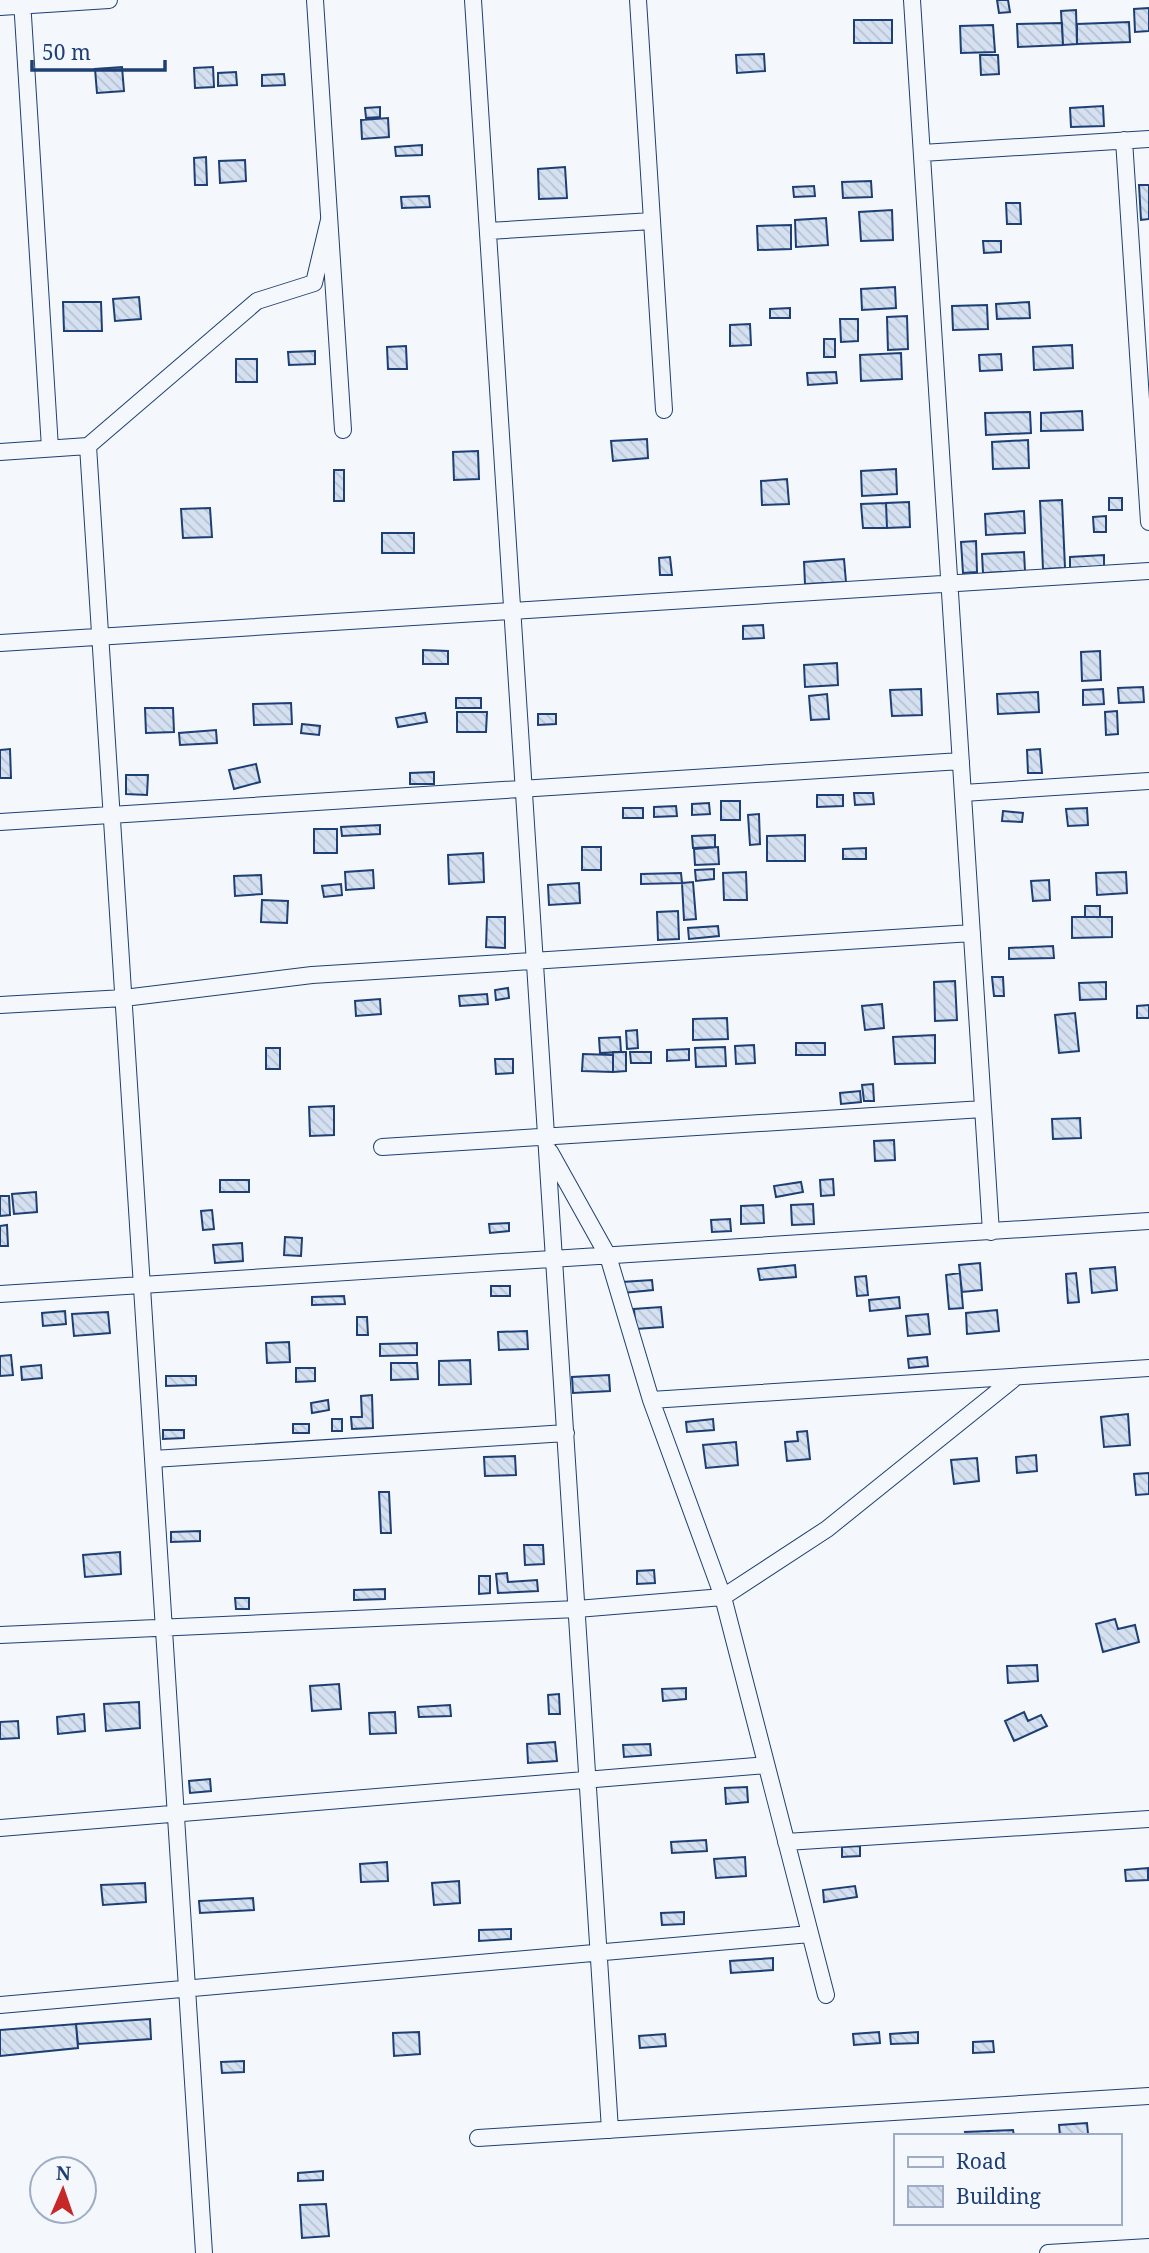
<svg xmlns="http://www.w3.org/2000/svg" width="1149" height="2253" viewBox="0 0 1149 2253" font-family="'Noto Serif',serif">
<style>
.building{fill:url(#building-back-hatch);stroke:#1d3f73;stroke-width:2}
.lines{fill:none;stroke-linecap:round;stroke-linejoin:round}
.street-casing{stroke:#1d3f73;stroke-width:18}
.street{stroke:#f4f7fb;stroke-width:16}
</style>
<defs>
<pattern id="building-back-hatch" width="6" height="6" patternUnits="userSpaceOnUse" patternTransform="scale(1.75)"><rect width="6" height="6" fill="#d5e0f0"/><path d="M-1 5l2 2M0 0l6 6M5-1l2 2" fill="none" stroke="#b6c1d1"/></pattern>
</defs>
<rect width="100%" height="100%" fill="#f4f7fb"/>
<path class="building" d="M997,0h11l2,12 -11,1z
M1149,8v23l-14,1 -1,-23z
M1076,10l1,34 -14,1 -2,-34z
M854,20h38v23h-38z
M1129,22l1,20 -53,2v-20z
M1062,23l1,22 -45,2 -1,-23z
M993,25l2,27 -34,1 -1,-27z
M764,54l1,17 -28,2 -1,-18z
M980,55h18l1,19 -18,1z
M122,67l2,24 -27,2 -2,-24z
M213,67l1,20 -19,1 -1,-20z
M236,72l1,13 -19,1v-13z
M284,74l1,11 -23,1v-11z
M1103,106l1,20 -33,1 -1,-19z
M380,107v10l-14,1 -1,-10z
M388,118l1,19 -27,2 -1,-19z
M422,145v10l-26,1 -1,-9z
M206,157l1,28h-12l-1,-27z
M245,160l1,21 -26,2 -1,-22z
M565,167l2,31 -28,1 -1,-30z
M871,181l1,16 -29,1 -1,-16z
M1139,185h10v34l-8,1z
M814,186l1,10 -21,1 -1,-10z
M429,196l1,11 -28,1 -1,-11z
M1006,203h14l1,21h-14z
M892,210l1,30 -32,1 -2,-29z
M826,218l2,27 -32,2 -1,-27z
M791,225v24l-33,1 -1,-24z
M983,241h18v11l-17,1z
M895,287l1,21 -34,2 -1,-21z
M139,297l2,22 -26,2 -2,-22z
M63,302h38l1,29h-38z
M1029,302l1,16 -33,1 -1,-15z
M987,305l1,24 -35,1 -1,-24z
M790,308v10h-20v-9z
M907,316l1,33 -20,1 -1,-33z
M840,319h18v22l-17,1z
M750,324l1,21 -21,1v-21z
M824,339h11v18h-11z
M1072,345l1,23 -39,2 -1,-23z
M406,346l1,23h-19l-1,-22z
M315,351v13l-26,1 -1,-13z
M901,353l1,26 -41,2 -1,-26z
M1001,354l1,16 -22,1 -1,-16z
M236,359h21v23h-21z
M836,372l1,11 -29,2 -1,-12z
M1082,411l1,19 -42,1v-18z
M1030,412l1,21 -45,2 -1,-22z
M647,439l1,19 -35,3 -2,-20z
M1028,440l1,28 -36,1 -1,-27z
M478,451l1,28 -25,1 -1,-28z
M896,469l1,25 -35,2 -1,-25z
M334,470h10v31h-10z
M787,479l2,25 -27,1 -1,-24z
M1109,498h13v12h-13z
M1062,500l3,68 -22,1 -3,-68z
M909,502l1,25 -23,1 -1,-25z
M886,503l1,25h-24l-2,-24z
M210,508l2,29 -29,1 -2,-29z
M1024,511l1,22 -39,2 -1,-21z
M1106,516v16h-12l-1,-15z
M382,533h32v20h-32z
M976,541l1,31 -14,1 -2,-31z
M1024,552l1,19 -42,2 -1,-19z
M1104,555v12l-34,1v-11z
M670,557l2,18h-12l-1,-17z
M844,559l2,23 -41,2 -1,-22z
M763,625l1,13 -21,1v-13z
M423,650l25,1v13h-25z
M1100,651l1,29 -19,1 -1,-29z
M837,663l1,22 -33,2 -1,-22z
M1143,687l1,15 -25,1 -1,-15z
M921,689l1,26 -30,1 -2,-26z
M1103,689l1,15 -21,1v-15z
M1038,692l1,20 -41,2 -1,-20z
M827,694l2,25 -18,1 -2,-24z
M456,698h25v10h-25z
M291,703l1,21 -38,1 -1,-21z
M145,708h28l1,24 -28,1z
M1117,711l1,23 -12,1 -1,-23z
M457,712h30l-1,20h-29z
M425,713l2,9 -29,5 -2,-9z
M538,714h18v10l-18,1z
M302,724l18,2 -1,9 -18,-2z
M216,730l1,13 -37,2 -1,-12z
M10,749l1,29h-11v-28z
M1040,749l2,24h-14l-1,-23z
M256,764l4,18 -26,7 -5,-19z
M434,772v12h-24v-11z
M126,775h22l-1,20 -21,-1z
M854,793h19l1,11 -19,1z
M817,795h26v11l-26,1z
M721,801h19v19h-19z
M709,803l1,11 -18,1v-11z
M676,806l1,10 -23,1v-10z
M623,808h20v10h-20z
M1087,808l1,17 -20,1 -2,-17z
M1003,811l20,2 -1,9 -20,-1z
M759,814l1,30 -10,1 -2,-30z
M380,825v9l-38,2 -1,-9z
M314,829h23v24h-23z
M715,835v12l-22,1 -1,-12z
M805,835v26h-38v-25z
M582,847h19v23h-19z
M718,847l1,17 -24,1 -1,-16z
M866,848v11h-23v-10z
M483,853l1,29 -35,2 -1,-29z
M714,869v10l-18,2 -1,-11z
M373,870l1,18 -28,2 -1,-18z
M746,872l1,28h-23l-1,-27z
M1126,872l1,21 -30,2 -1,-22z
M681,873l1,10 -41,1v-10z
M261,875l1,19 -27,2 -1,-20z
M1049,880l1,20 -17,1 -2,-20z
M693,882l3,37 -12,1 -2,-37z
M579,883l1,20 -31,2 -1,-20z
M341,884l1,11 -18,2 -2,-11z
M262,900l26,1 -1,22 -26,-1z
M1085,906h15v11h-15z
M678,911l1,28 -21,1 -1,-28z
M487,917h18v31l-19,-1z
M1072,917h40v20l-40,1z
M718,926l1,10 -30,3 -1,-11z
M1053,946l1,12 -45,1v-11z
M992,977h11l1,19h-10z
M955,981l2,39 -22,1 -1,-39z
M1106,982v17l-26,1 -1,-17z
M508,988l1,10 -13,2 -1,-10z
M487,994l1,10 -28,2 -1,-10z
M380,999l1,15 -25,2 -1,-15z
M882,1004l2,24 -19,2 -3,-24z
M1149,1005v13h-12v-12z
M1075,1013l4,38 -20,2 -4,-38z
M727,1018l1,21 -35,1v-21z
M637,1030l1,18 -11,1 -1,-18z
M935,1035v28l-40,1 -2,-27z
M620,1037l1,15 -21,1 -1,-15z
M796,1043h29v12h-29z
M754,1045l1,18 -19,1 -1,-18z
M725,1047l1,19 -30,1 -1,-19z
M266,1048h14v21h-14z
M689,1049v11l-22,1v-11z
M613,1052h13v19l-13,1z
M630,1052h21v11h-20z
M583,1054l30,1v17l-31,-1z
M495,1059h18v14l-17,1z
M873,1084l1,17h-10l-2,-16z
M860,1091l1,11 -20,2 -1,-11z
M334,1106v29l-24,1 -1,-29z
M1080,1118l1,20 -28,1 -1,-20z
M894,1140l1,20 -20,1 -1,-20z
M833,1179l1,16 -13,1 -1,-16z
M220,1180h29v12h-29z
M801,1182l2,10 -27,5 -2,-11z
M36,1192l1,20 -23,2 -2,-20z
M0,1196h9l1,19 -10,1z
M813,1204l1,20 -22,1 -1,-20z
M763,1205l1,18 -23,1v-18z
M212,1210l2,19 -11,1 -2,-19z
M730,1219l1,12 -19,1 -1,-12z
M509,1223v8l-19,2 -1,-9z
M7,1225l1,21h-8v-20z
M285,1237l17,1 -1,18 -17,-1z
M242,1243l1,18 -28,2 -2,-18z
M980,1263l2,27 -20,2 -3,-27z
M795,1265l1,12 -36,3 -2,-11z
M1115,1267l2,23 -25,3 -2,-24z
M960,1273l3,35 -14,1 -3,-34z
M1076,1273l3,29 -11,1 -2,-29z
M866,1276l2,19 -11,1 -2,-19z
M652,1280l1,10 -30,3 -1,-11z
M491,1286h19v10h-19z
M344,1296l1,8 -33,1v-8z
M899,1297l1,11 -30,3 -1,-11z
M661,1307l2,20 -27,2 -2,-20z
M997,1310l2,21 -32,3 -1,-21z
M65,1311l1,13 -23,2 -1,-13z
M108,1312l2,21 -36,3 -2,-22z
M928,1314l2,20 -22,2 -2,-20z
M357,1317h10l1,18h-11z
M527,1331l1,18 -29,1 -1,-18z
M289,1342l1,20 -23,1 -1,-20z
M417,1343v12l-37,1v-12z
M11,1355l2,20 -13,1v-20z
M927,1357l1,9 -19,2 -1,-9z
M470,1360l1,24 -32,1v-24z
M391,1363h26l1,16 -27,1z
M41,1365l1,13 -20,2 -1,-13z
M296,1368h19v13l-19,1z
M609,1375l1,16 -37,2 -1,-16z
M166,1376h30v9l-30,1z
M372,1395l1,33 -21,1 -1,-12h11l-1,-21z
M328,1400l1,10 -17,3 -1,-10z
M1128,1414l2,31 -26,2 -3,-30z
M332,1419h10v12h-10z
M713,1419l1,11 -27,2 -1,-10z
M293,1424h16v9h-16z
M163,1430h21v8l-21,1z
M807,1431l3,28 -23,2 -2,-19 13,-1 -1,-9z
M736,1442l2,23 -32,3 -3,-23z
M1036,1455l1,16 -20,2 -1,-16z
M515,1456l1,19 -31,1 -1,-19z
M977,1458l2,23 -25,3 -3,-24z
M1149,1473v21l-13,1 -2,-21z
M379,1492h10l2,41h-10z
M200,1531v10l-29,1v-10z
M524,1545h19l1,19 -19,1z
M120,1552l1,22 -36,3 -2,-22z
M654,1570l1,13 -18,1v-13z
M507,1573l1,9 29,-2 1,11 -40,2 -2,-19z
M479,1576h11v17l-11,1z
M385,1589v10l-31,1v-10z
M235,1598h14v11h-13z
M1115,1619l3,10 17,-4 4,17 -36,10 -7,-28z
M1037,1665l1,16 -30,2 -1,-17z
M339,1684l2,25 -29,2 -2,-25z
M686,1688v11l-23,2 -1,-12z
M559,1694l1,20h-11l-1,-19z
M139,1702l1,26 -34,3 -2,-27z
M450,1705l1,11 -32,1 -1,-10z
M395,1712l1,21 -26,1 -1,-21z
M1024,1712l4,9 13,-6 6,11 -33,15 -9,-20z
M84,1714l1,17 -27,3 -1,-17z
M18,1721l1,17 -19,1v-17z
M555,1742l2,19 -29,2 -1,-19z
M650,1744l1,11 -27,2 -1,-12z
M210,1779l1,12 -21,2 -1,-12z
M747,1787l1,15 -22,2 -1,-16z
M706,1840l1,11 -35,2 -1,-11z
M860,1846v10l-18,1v-10z
M745,1857l1,19 -30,2 -2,-19z
M387,1862l1,19 -27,1 -1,-18z
M1148,1868v12l-22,1 -1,-11z
M459,1881l1,22 -26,2 -2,-22z
M145,1883l1,19 -43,3 -2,-20z
M855,1886l2,11 -33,5 -1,-12z
M253,1898l1,12 -54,3 -1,-12z
M684,1912v12l-22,1 -1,-12z
M511,1929v10l-32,2v-11z
M773,1958v12l-42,3 -1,-12z
M150,2019l1,20 -73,5 -2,-20z
M76,2024l2,24 -78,8v-26z
M419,2032l1,22 -26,2 -1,-23z
M879,2032l1,11 -26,2 -1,-11z
M918,2032v11l-27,1 -1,-10z
M665,2034l1,12 -26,2 -1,-12z
M993,2041l1,11 -21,1v-11z
M244,2061v11l-22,1 -1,-11z
M1087,2123l1,11 -28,2 -1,-11z
M1013,2130l1,6h-48l-1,-4z
M323,2171v9l-25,1v-8z
M326,2204l3,32 -27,2 -2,-33z"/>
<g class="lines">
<defs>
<path id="street" d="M22,0l28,448
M315,0l28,430
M473,0l137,2130
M638,0l26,410
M912,0l79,1232
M0,7l109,-7
M1124,140l25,382
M922,153l227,-14
M488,231l164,-10
M88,446l116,1807
M0,452l88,-6 169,-145 57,-18 15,-63
M0,643l1149,-72
M963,793l186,-12
M0,822l961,-61
M0,1005l124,-7 188,-23 660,-42
M382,1147l601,-38
M550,1152l58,104 43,144 72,197 103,398
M0,1294l1149,-73
M651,1400l498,-32
M153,1459l413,-26
M0,1635l577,-26 146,-12 104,-68 189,-152
M0,1828l766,-63
M786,1842l363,-23
M0,2005l810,-71
M478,2138l671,-42
M1048,2253l101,-6"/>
</defs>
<use href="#street" class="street-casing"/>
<use href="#street" class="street"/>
</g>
<rect x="894" y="2134" width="228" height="91" fill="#f4f7fb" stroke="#9eadc5" stroke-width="2"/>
<rect x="908" y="2157" width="35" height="10" fill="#f4f7fb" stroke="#9eadc5" stroke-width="2"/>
<text x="956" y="2169" font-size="21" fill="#1d3f73">Road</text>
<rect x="908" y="2186" width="35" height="21" fill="url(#building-back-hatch)" stroke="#9eadc5" stroke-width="2"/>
<text x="956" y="2204" font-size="21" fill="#1d3f73">Building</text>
<g transform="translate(63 2190) rotate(2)"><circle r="33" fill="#f4f7fb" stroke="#9eadc5" stroke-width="2"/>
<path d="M0-5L12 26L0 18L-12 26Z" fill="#c62828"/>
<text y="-10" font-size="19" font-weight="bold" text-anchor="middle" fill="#1d3f73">N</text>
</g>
<path d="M32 60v10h133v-10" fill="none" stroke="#1d3f73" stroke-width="3.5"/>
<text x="42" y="60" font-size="21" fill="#1d3f73" stroke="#f4f7fb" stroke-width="5" paint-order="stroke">50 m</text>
</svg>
